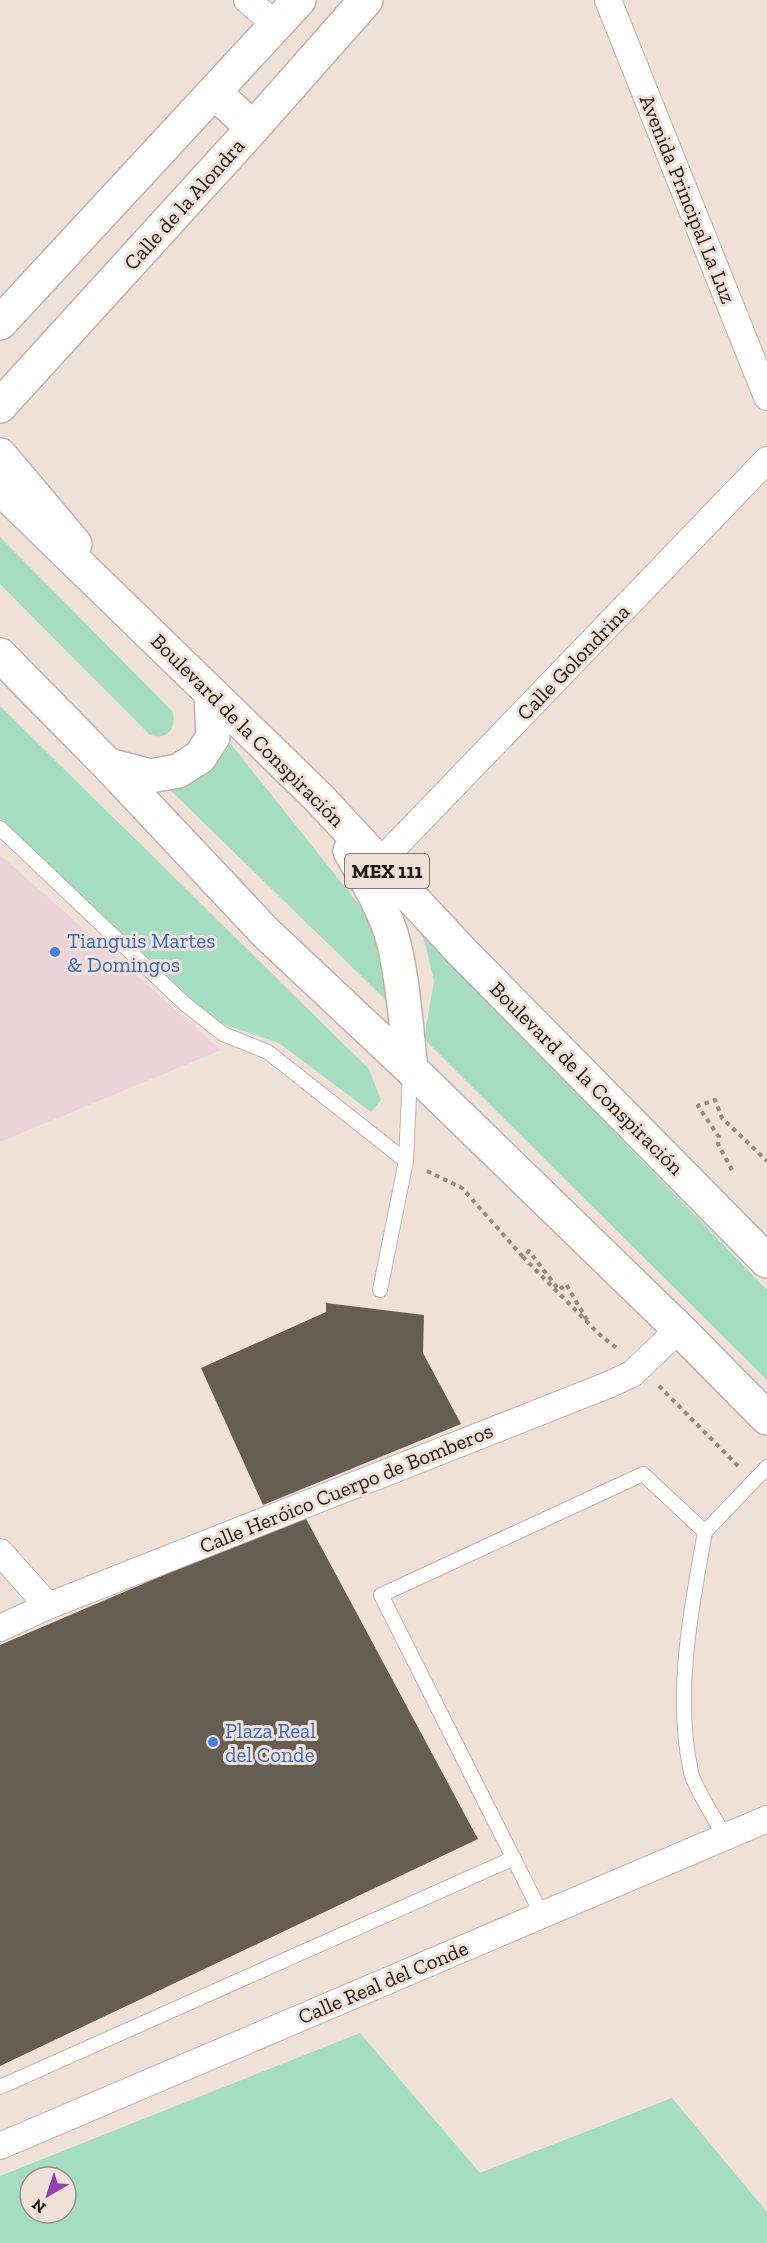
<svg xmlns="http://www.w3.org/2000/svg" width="767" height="2243" viewBox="0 0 767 2243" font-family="'Zilla Slab',serif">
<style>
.commercial{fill:#ecd3da}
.green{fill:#a5ddc3;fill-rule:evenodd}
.building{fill:#675e53}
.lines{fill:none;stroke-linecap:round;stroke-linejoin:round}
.service-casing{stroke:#bfb1a8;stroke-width:16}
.minor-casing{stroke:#bfb1a8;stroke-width:28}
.tertiary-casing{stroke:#bfb1a8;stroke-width:36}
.primary-casing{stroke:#bfb1a8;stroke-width:36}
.path{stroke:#958b84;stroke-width:4;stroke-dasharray:4.5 4.5;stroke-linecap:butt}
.service{stroke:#fff;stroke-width:14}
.minor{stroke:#fff;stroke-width:26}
.tertiary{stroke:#fff;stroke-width:33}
.primary{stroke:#fff;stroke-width:33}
.shop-dot{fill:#3f7fe0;stroke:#f0e1d8;stroke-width:2}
.labels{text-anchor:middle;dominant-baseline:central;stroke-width:6;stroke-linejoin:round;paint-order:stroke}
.shield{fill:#f0e1d8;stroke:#5c544f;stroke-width:1.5}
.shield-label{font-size:20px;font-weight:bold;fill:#1c1714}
.street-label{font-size:21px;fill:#1c1714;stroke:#f0e1d8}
.shop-label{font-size:21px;fill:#366cbe;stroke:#f0e1d8;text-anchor:start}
</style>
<rect width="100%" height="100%" fill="#f0e1d8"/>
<path class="commercial" d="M0,855l221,195 -221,92z"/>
<path class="green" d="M0,537l173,175c3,17 -5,28 -23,23l-150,-151z
M0,706l369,363 12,31 -10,12 -92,-69 -56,-19 -35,-27 -188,-179z
M222,733l138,173 30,54 5,49 -230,-224z
M414,913l202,221 151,156v90l-343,-341 10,-58 -8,-34z
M360,2033l120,140 192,-75 95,114v31h-767v-67zM30,2177h36v36h-36z"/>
<path class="building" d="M326,1303l98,12 -1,38 38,71 -198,81 -62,-137 125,-56z
M304,1515l174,324 -478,227v-421z"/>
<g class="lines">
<defs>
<path id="service" d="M0,828l185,176 38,30 45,18 138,109
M380,1290l26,-129 4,-88
M705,1532c-14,77 -31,162 -14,240 3,15 26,50 34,65
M542,1915l-161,-320 262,-121 62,58 62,-65
M0,2087l514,-229"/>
<path id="minor" d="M247,0l29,25
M608,0l159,397
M379,863l388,-403
M0,1552l48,54
M0,1628l48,-22 560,-221 24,-11 47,-45
M0,2146l767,-327"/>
<path id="tertiary" d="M214,92l39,36
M0,323l299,-323
M0,406l253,-278 113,-128
M0,455l75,89"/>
<path id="primary" d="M0,488l318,309 146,157 303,307
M0,655l108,110 158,168 145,136 268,260 88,89
M108,765l42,11 28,-5 22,-14 13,-20 -2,-44
M350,851c16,27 37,63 44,93 10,41 12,84 17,125"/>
</defs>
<use href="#service" class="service-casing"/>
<use href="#minor" class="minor-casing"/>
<use href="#tertiary" class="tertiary-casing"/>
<use href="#primary" class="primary-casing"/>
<path class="path" d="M732,1170l-14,-26 1,-7 -21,-31 17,-6 7,18 45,43
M427,1171l35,17 61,69
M587,1320l-21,-36 -7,6 -30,-39 -6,6 77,78 18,14
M659,1386l79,80"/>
<use href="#service" class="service"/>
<use href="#minor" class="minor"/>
<use href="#tertiary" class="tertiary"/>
<use href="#primary" class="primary"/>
</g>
<g class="shop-dot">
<circle cx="55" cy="952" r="6"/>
<circle cx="213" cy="1742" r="6"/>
</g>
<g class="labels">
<rect class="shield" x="345" y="854" width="84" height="34" rx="4.5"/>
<g class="shield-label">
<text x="387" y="871">MEX 111</text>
</g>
<g class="street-label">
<text transform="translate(688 199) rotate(68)">Avenida Principal La Luz</text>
<text transform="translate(184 204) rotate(-48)">Calle de la Alondra</text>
<text transform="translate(573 662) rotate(-46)">Calle Golondrina</text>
<text transform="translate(248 730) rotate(45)">Boulevard de la Conspiración</text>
<text transform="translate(587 1078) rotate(45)">Boulevard de la Conspiración</text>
<text transform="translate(346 1488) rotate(-22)">Calle Heróico Cuerpo de Bomberos</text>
<text transform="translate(383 1982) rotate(-23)">Calle Real del Conde</text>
</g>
<g class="shop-label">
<text x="67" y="940">Tianguis Martes<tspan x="67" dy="24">&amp; Domingos</tspan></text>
<text x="225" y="1730">Plaza Real<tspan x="225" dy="24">del Conde</tspan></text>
</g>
</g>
<g transform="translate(48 2195) rotate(219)"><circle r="28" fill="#f0e1d8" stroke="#9b908a" stroke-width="1.5"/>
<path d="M0-4.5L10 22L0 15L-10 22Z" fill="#8f42b3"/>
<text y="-9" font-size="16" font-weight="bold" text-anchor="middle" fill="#1c1714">N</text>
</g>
</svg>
